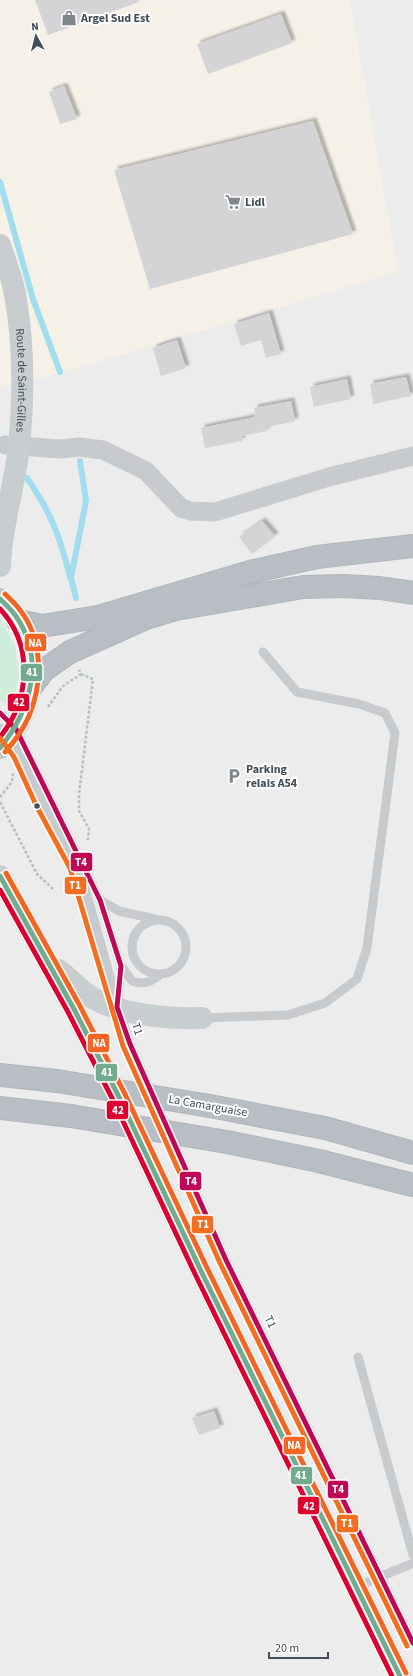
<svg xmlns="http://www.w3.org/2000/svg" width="413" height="1676" viewBox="0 0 413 1676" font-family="'Source Sans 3',sans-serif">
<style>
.commercial{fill:#f5f1e6}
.green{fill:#ceeedb}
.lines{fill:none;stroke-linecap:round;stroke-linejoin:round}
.stream{stroke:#a1ddee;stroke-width:6}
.building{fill:#d4d4d7;filter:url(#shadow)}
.highway-casing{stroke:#b0b6bc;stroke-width:24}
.path{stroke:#b4c2be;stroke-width:2.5;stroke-dasharray:3 2;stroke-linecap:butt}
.lane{stroke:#c8cbcd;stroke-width:9}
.street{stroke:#c8cbcd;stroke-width:19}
.secondary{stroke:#c8cdd0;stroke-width:22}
.primary{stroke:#c3c7cc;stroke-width:22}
.highway{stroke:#b8bec3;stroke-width:22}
.highway-bridge-casing{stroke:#b0b6bc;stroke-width:24;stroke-linecap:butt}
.highway-bridge{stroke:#b8bec3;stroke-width:22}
.bus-1-casing{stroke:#fff;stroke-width:8}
.bus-2-casing{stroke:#fff;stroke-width:8}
.bus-3-casing{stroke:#fff;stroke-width:8}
.bus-4-casing{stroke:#fff;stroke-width:8}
.bus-5-casing{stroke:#fff;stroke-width:8}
.bus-1{stroke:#be0855;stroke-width:5}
.bus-2{stroke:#74ab8f;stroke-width:5}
.bus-3{stroke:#dc0030;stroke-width:5}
.bus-4{stroke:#f26522;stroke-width:5}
.bus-5{stroke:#f36e21;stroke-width:5}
.bus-dot{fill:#434e59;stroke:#fff;stroke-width:1.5}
.labels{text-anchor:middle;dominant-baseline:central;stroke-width:4;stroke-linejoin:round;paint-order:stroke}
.poi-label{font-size:12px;font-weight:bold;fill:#434e59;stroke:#fff;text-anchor:start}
.street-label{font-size:12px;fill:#434e59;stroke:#fff}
.line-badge{stroke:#fff;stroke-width:1.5}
.badge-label{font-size:11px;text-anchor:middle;font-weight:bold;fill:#fff}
</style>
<defs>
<filter id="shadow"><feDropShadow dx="3.5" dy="-3.5" stdDeviation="1" flood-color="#0004"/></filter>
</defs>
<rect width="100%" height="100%" fill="#edecec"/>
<path class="commercial" d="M0,0h350l48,272 -330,99 -68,17z"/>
<path class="green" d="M0,618l15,28 4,31 -7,31 -12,-8z"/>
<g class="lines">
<path class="stream" d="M0,182l33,117 27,73
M27,478c24,35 33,58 43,99
M76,598l-5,-20 15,-77 -6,-40"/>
</g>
<path class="building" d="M35,0h103l1,2 -91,33z
M281,14l11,29 -84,31 -11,-30z
M64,86l13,33 -17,5 -11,-32z
M313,121l40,113 -203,55 -36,-119z
M269,313l12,41 -15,4 -5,-18 -20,6 -7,-22z
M177,340l9,28 -25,8 -8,-28z
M406,377l5,19 -38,8 -3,-20z
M347,379l4,20 -37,8 -4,-20z
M291,401l4,20 -28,6v4l-26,5 1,5 -37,7 -4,-20 54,-11 -1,-9z
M262,521l13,15 -23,18 -13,-17z
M214,1411l6,17 -21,7 -7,-17z"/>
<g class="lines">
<defs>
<path id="highway" d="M18,621l24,5 56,-9 152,-45 67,-15 96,-11
M31,687l13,-17 26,-18 76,-34 30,-9 127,-22 41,-1 36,2 33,5
M0,1075l57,6
M210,1106l115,22 88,25
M0,1108l71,8
M227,1142l92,19 94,24"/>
</defs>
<use href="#highway" class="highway-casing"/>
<path class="path" d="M81,674l12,5 -14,115v17l10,18 -1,11
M48,707l15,-21 18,-12 -2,-4
M0,797l12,-15 1,-9
M0,802l37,72 17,16"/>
<path class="lane" d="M0,713l16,16 3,6 81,165 21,66 -3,34
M0,728c22,20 31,49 43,76 11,22 30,47 37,70 19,56 31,114 50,170l96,216 187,383
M100,900l19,11 36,8
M132 947a27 27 0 1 1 54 0a27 27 0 1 1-54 0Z
M120,964l12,17c13,4 19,1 29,-7
M202,1018l86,-3 37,-12 32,-24 10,-31 28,-215 -10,-20 -26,-9 -62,-12 -34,-40
M358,1357l55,198
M356,1587l57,-24"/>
<path class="street" d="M5,445l55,4 19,-2 24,3 43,21 35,37 9,3 25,1 114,-35 84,-21"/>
<g class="secondary">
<path id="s1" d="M0,245c5,16 12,32 15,49 9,50 9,101 4,152 -4,40 -18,79 -19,120"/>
<path d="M0,876l74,133 45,88 83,176 198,403"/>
<path d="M58,970c12,8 21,20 33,27 29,18 78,22 111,21"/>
</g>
<path class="primary" d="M0,599c46,37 39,110 0,149"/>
<use href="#highway" class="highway"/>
<defs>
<path id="highway-bridge" d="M57,1081l153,25
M71,1116l156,26"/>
</defs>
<use href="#highway-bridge" class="highway-bridge-casing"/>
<use href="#highway-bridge" class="highway-bridge"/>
<defs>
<path id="bus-1" d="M0,713l16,16 84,171 21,66 -4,41 13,37 96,216 187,383"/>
<path id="bus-2" d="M0,599c5,5 11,10 15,16 31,43 16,95 -15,133
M0,876l74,133 45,88 83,176 198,403"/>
<path id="bus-3" d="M0,609c34,36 30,91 0,128
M0,890l68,122 45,88 83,176 196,400"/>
<path id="bus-4" d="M5,594c5,5 11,10 15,16 23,29 23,73 9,106 -6,14 -14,25 -24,36
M6,873l74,133 45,88 83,176 198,403"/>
<path id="bus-5" d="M0,738l14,19 23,50 33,61 53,178 97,217 187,383"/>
</defs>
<use href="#bus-1" class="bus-1-casing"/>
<use href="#bus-2" class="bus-2-casing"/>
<use href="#bus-3" class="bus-3-casing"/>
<use href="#bus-4" class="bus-4-casing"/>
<use href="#bus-5" class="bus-5-casing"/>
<use href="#bus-1" class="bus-1"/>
<use href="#bus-2" class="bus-2"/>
<use href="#bus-3" class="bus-3"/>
<use href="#bus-4" class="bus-4"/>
<use href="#bus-5" class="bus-5"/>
</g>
<defs>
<symbol id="shop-bare" viewBox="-9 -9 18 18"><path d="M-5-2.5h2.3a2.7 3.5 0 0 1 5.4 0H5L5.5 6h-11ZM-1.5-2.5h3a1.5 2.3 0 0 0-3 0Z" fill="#7e858c" stroke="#fff" stroke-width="2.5" paint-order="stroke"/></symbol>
<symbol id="supermarket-bare" viewBox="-9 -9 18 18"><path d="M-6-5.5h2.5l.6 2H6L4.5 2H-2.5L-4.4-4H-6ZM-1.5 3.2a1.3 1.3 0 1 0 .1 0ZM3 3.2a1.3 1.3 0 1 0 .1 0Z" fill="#7e858c" stroke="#fff" stroke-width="2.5" paint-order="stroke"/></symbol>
<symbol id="parking-bare" viewBox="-9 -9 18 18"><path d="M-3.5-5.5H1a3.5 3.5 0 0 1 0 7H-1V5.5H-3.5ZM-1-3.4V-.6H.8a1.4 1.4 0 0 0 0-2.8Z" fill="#7e858c" stroke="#fff" stroke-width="2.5" paint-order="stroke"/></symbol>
</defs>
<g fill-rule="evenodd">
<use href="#shop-bare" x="58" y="7" width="22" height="22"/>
<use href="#supermarket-bare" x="222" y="191" width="22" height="22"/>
<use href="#parking-bare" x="223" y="765" width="22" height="22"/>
</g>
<circle class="bus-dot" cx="37" cy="806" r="3.5"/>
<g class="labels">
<g class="poi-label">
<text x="81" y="18">Argel Sud Est</text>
<text x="245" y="202">Lidl</text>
<text x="246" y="769">Parking<tspan x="246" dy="14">relais A54</tspan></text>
</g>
<g class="street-label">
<text stroke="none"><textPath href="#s1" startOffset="138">Route de Saint-Gilles</textPath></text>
<text transform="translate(137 1029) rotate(71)">T1</text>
<text transform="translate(208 1106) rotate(10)">La Camarguaise</text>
<text transform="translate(270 1322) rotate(64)">T1</text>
</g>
</g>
<g class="line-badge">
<rect x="24" y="633" width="23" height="19" rx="4" fill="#f26522"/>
<rect x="20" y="663" width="23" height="19" rx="4" fill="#74ab8f"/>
<rect x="7" y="693" width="23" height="19" rx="4" fill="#dc0030"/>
<rect x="70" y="852" width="23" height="20" rx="4" fill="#be0855"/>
<rect x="64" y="876" width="23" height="19" rx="4" fill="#f36e21"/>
<rect x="87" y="1033" width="23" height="20" rx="4" fill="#f26522"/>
<rect x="95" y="1063" width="23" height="19" rx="4" fill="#74ab8f"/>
<rect x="106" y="1100" width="23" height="20" rx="4" fill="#dc0030"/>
<rect x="179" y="1171" width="23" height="20" rx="4" fill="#be0855"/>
<rect x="191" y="1215" width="23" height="19" rx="4" fill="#f36e21"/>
<rect x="283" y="1436" width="23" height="19" rx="4" fill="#f26522"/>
<rect x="290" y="1466" width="23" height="19" rx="4" fill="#74ab8f"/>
<rect x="327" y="1480" width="22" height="19" rx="4" fill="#be0855"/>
<rect x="297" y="1496" width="23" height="19" rx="4" fill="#dc0030"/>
<rect x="336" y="1514" width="23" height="19" rx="4" fill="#f36e21"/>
</g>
<g class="badge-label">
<text x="35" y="647">NA</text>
<text x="32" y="676">41</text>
<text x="19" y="706">42</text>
<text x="81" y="866">T4</text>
<text x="75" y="889">T1</text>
<text x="99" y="1047">NA</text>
<text x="107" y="1076">41</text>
<text x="118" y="1114">42</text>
<text x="191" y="1185">T4</text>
<text x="203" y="1228">T1</text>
<text x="294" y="1449">NA</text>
<text x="301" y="1479">41</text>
<text x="338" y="1493">T4</text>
<text x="309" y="1510">42</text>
<text x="347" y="1527">T1</text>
</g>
<g transform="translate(36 36) rotate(353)" stroke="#ffffff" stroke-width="3" paint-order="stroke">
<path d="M0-3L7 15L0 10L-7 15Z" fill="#434e59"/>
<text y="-6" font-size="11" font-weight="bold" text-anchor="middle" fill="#434e59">N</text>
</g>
<path d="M269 1652v6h59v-6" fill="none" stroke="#434e59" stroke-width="2"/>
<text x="275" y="1652" font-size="12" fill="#434e59" stroke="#ffffff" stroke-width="3" paint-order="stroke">20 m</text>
</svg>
